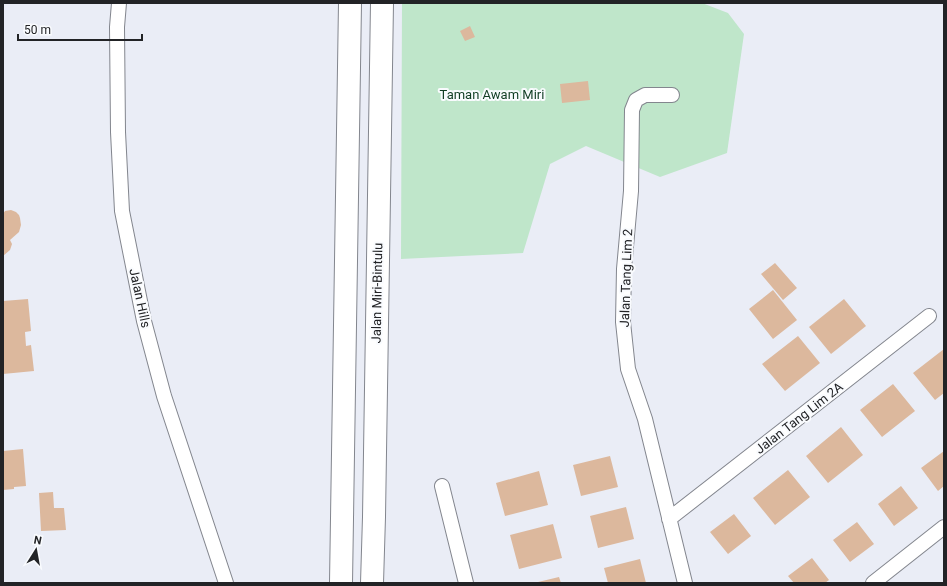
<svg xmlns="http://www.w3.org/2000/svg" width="947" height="586" viewBox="0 0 947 586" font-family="Roboto,sans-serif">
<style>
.green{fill:#bfe6ca}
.building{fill:#dcb89d}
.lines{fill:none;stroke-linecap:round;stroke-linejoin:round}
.street-casing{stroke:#83868e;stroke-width:16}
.highway-casing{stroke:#83868e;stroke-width:24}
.street{stroke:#fff;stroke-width:14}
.highway{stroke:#fff;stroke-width:22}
.labels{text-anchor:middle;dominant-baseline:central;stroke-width:4;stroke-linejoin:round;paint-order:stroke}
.park-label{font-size:13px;fill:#103d23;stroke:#f9fbfe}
.street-label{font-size:13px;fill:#222326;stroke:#f9fbfe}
</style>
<rect width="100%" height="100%" fill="#eaedf6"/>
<path class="green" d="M402,3h300l26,10 16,21 -17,119 -67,24 -74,-31 -36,18 -27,89 -122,6z"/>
<path class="building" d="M470,26l5,11 -10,4 -5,-10z
M588,81l2,19 -28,3 -2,-19z
M11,210l5,2 3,3 1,3 1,7 -2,7 -9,8 2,4 -2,6 -7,6v-42l2,-3z
M775,263l22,25 -14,12 -22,-26z
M773,290l24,30 -24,19 -24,-30z
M28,299l3,32 -6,1 1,14 5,-1 3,26 -31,3v-73z
M844,299l22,27 -35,28 -22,-27z
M798,336l22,27 -35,28 -23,-27z
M944,349v44l-9,7 -22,-27z
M893,384l22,27 -33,26 -22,-27z
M841,427l22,28 -35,28 -22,-27z
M23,449l3,37 -12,1v2l-11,1v-39z
M944,451v35l-6,5 -17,-23z
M610,456l8,31 -37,9 -8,-31z
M788,470l22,27 -35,28 -22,-27z
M539,471l9,34 -43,11 -9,-33z
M901,486l17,22 -24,18 -16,-22z
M53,492l1,16h10l2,22 -25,1 -2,-38z
M626,507l8,32 -36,9 -8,-32z
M734,514l17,22 -23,18 -18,-22z
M857,522l17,22 -24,18 -17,-22z
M553,524l9,34 -43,11 -9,-34z
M812,558l17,22 -4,3h-31l-6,-7z
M640,559l6,24h-38l-4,-15z
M559,577l2,6h-23v-1z"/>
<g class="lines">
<defs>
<path id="street" d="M119,3l-2,24 1,105 4,79 22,110 20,75 62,187
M672,95h-27l-9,5 -4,10 -1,81 -7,78 -1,53 5,47 17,50 40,164
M442,486l24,97
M669,519l260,-203
M873,583l71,-56"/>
<path id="highway" d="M341,583l9,-580
M372,583l2,-66 8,-514"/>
</defs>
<use href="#street" class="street-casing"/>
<use href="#highway" class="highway-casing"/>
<use href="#street" class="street"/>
<use href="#highway" class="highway"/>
</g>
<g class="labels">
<g class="park-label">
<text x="492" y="94">Taman Awam Miri</text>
</g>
<g class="street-label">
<text transform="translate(626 278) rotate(-88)">Jalan Tang Lim 2</text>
<text transform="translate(377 293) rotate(-89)">Jalan Miri-Bintulu</text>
<text transform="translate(140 298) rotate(78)">Jalan Hills</text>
<text transform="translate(799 418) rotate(-38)">Jalan Tang Lim 2A</text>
</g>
</g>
<rect width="947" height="586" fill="none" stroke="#222326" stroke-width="8"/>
<g transform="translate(36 550) rotate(11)" stroke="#f9fbfe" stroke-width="3" paint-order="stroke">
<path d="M0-3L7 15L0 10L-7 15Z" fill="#222326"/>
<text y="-6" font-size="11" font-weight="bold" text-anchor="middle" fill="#222326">N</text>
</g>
<path d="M18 34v6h124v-6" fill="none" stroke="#222326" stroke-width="2"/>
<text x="24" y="34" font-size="12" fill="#222326" stroke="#f9fbfe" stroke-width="3" paint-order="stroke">50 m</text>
</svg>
